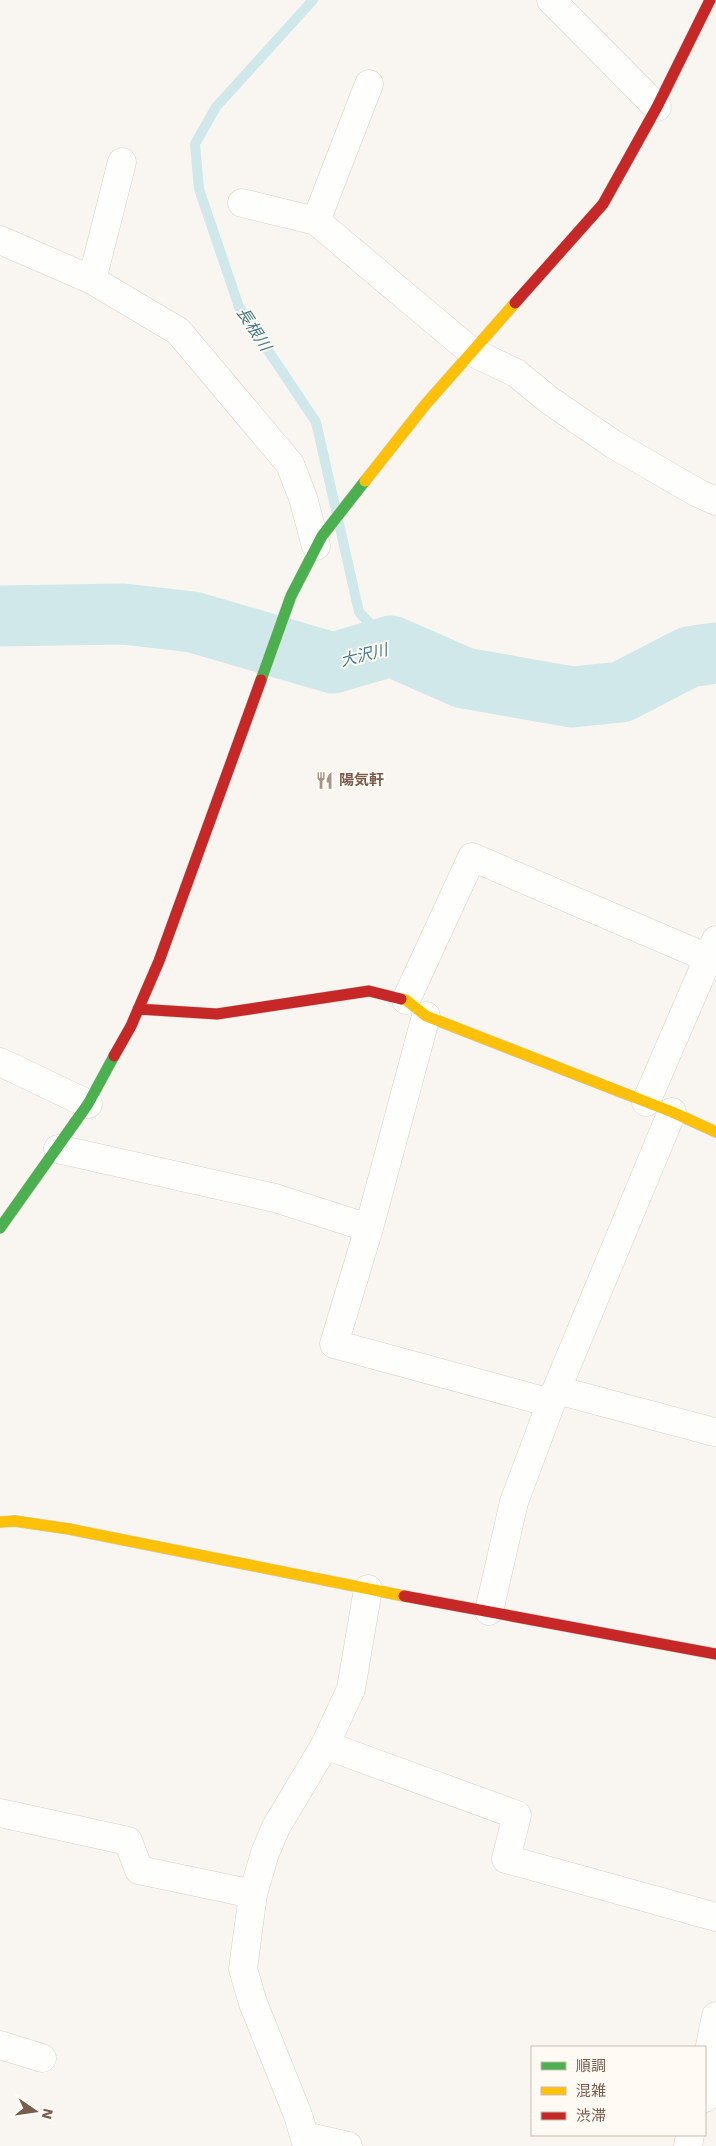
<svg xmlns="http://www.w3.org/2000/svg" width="716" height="2146" viewBox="0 0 716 2146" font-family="'Work Sans','Noto Sans JP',sans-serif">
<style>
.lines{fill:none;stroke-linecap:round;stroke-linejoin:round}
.stream{stroke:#d0e8ea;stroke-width:10}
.river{stroke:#d0e8ea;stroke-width:61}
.street-casing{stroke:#d7d1cb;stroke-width:29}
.fast-casing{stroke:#d9d2cb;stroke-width:12}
.slow-casing{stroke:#d9d2cb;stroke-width:12}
.jam-casing{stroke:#d9d2cb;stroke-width:12}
.street{stroke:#fefefd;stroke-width:28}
.fast{stroke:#4caf50;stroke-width:11}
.slow{stroke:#ffc107;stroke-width:11}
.jam{stroke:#c62828;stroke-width:11}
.labels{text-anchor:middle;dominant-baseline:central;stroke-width:4;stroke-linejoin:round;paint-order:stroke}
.poi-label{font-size:15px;font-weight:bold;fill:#7a5c4d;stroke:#fffaf3;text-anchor:start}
.water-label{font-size:16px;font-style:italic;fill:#437c86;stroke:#fffaf3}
</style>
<rect width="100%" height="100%" fill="#f9f5f0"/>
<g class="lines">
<path class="stream" d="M313,0l-97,107 -21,37 4,45 40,118 77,115 43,190 32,34"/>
<path class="river" d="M0,616l123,-2 70,8 140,41 58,-17 73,32 108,19 49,-5 68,-35 27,-4"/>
<defs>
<path id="street" d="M551,0l106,107
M242,203l74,18 156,131 44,21 33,27 64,44 85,49 18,8
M316,221l53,-137
M0,240l92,40 86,51 112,133 13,34 13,48
M92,280l30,-118
M406,1000l66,-143 236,101
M426,1016l-57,212 -35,116 217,59
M0,1062l88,42
M646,1102l70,-162
M58,1149l217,49 94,30
M557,1390l157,42
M489,1611l25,-109 37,-99 121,-291
M325,1745l192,70 -11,44 210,58
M0,1813l128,28 11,29 114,24
M0,2045l42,13
M705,2071l11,-55
M705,2098l11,-17
M304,2136l44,10
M307,2146l-9,-31 -45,-112 -10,-34 10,-75 12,-41 11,-26 49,-82 26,-56 17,-100
M688,2146l2,-11"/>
<path id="fast" d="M261,680l30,-84 31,-60 43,-55
M0,1228l88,-124 26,-48"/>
<path id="slow" d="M365,481l60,-76 90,-102
M401,999l5,1 20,16 246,96 44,20
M0,1522l15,-1 54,8 335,67"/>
<path id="jam" d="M515,303l88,-99 54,-97 53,-107
M138,1009l79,5 152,-23 32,8
M114,1056l17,-30 28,-65 102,-281
M404,1596l312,58"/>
</defs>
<use href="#street" class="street-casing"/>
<use href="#fast" class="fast-casing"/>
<use href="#slow" class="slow-casing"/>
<use href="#jam" class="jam-casing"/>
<use href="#street" class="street"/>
<use href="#fast" class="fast"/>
<use href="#slow" class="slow"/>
<use href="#jam" class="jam"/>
</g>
<defs>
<symbol id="restaurant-bare" viewBox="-9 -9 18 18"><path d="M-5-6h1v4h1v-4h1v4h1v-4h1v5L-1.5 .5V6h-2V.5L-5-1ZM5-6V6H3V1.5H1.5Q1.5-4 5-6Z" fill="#a69286" stroke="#fffaf3" stroke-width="2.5" paint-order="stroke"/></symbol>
</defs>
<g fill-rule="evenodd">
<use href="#restaurant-bare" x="312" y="768" width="25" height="25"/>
</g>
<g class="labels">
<g class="poi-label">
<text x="339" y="780">陽気軒</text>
</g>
<g class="water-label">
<text transform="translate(254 329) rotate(57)">長根川</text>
<text transform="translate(364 655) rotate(-14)">大沢川</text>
</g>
</g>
<rect x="531" y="2046" width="175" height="90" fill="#fffaf3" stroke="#cabbb1"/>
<rect x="541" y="2062" width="25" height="8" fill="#4caf50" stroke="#cabbb1"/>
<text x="576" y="2071" font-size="15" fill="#7a5c4d">順調</text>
<rect x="541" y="2087" width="25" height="8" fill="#ffc107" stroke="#cabbb1"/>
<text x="576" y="2096" font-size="15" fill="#7a5c4d">混雑</text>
<rect x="541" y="2112" width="25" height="8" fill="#c62828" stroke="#cabbb1"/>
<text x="576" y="2121" font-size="15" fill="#7a5c4d">渋滞</text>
<g transform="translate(35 2111) rotate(103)" stroke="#fffaf3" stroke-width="4" paint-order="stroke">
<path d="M0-4L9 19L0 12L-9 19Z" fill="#7a5c4d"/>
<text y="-8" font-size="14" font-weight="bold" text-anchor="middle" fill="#7a5c4d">N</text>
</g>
</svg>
